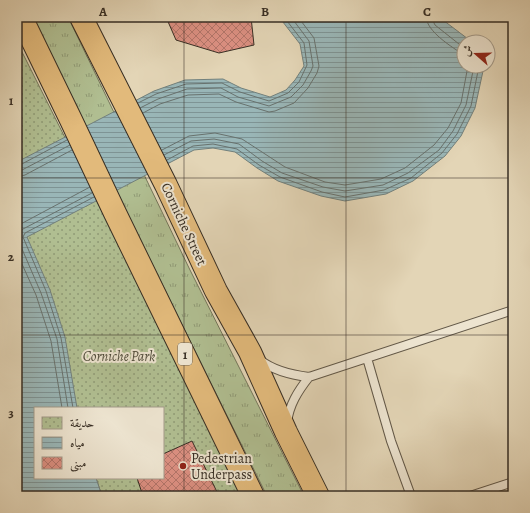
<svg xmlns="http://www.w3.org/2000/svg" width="530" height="513" viewBox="0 0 530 513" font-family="Alegreya,Amiri,serif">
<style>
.grass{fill:url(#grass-tufts);stroke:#74765a}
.park{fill:url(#park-dots);stroke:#74765a}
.water{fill:url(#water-rules);stroke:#72807c}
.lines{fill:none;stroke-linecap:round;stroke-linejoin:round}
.shore{stroke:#68726e;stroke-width:1}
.building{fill:url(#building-cross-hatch);stroke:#372e24}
.lane-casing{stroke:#625848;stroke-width:10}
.highway-casing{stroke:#372e24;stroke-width:24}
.lane{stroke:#ede4d0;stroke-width:8}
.highway{stroke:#e2ba7b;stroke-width:22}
.grid{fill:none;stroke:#372e24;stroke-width:1;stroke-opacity:0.55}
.poi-dot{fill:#8f2418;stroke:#ede4d0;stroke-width:1.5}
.labels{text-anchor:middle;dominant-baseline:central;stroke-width:4;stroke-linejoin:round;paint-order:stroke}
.shield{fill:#ede4d0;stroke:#6e6558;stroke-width:1}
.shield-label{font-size:13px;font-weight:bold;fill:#372e24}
.street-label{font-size:14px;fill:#372e24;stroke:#ede4d0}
.park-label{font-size:14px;font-style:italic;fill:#4f4b3a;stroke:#ede4d0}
.poi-label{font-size:14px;fill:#372e24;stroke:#ede4d0;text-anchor:start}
.neatline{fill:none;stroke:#372e24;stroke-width:1.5}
.grid-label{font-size:13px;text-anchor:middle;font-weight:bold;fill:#372e24}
</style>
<defs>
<pattern id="grass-tufts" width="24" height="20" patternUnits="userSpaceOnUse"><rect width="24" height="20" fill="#b0be91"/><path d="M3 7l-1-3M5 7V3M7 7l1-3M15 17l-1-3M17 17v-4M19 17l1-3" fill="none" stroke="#909b76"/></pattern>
<pattern id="park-dots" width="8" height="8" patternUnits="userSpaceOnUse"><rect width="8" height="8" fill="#b0be91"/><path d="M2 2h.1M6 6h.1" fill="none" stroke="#909b76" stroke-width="1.8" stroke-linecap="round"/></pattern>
<pattern id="water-rules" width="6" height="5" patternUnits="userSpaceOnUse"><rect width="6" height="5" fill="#99b6b7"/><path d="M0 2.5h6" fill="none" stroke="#7e9495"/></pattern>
<pattern id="building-cross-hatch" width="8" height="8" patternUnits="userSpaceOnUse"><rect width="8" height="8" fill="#db8f81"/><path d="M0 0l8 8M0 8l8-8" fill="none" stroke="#b27569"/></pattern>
</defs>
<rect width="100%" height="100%" fill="#e3d5b6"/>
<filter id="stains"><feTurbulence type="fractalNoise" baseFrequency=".005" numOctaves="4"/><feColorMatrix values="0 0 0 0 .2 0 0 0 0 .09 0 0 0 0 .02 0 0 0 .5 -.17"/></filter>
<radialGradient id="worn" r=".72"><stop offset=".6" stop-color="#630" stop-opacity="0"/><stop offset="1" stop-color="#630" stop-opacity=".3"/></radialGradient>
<path class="grass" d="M31,17h37l122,253 114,226h-37l-72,-145z"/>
<path class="park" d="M17,42l228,454h-143l-6,-18h67v-70h-86l-60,-191z"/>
<path class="water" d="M279,17h160l33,25h-8v24h18l1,5 -8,37 -14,28 -16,20 -32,25 -27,13 -41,7 -24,-5 -43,-15 -21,-13 -22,-16 -22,-4 -19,2 -167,87 23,53 15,47 12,71h-42v70h61l6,18h-85v-334l137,-71 31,-11 38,-1 18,9 29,9 16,-7 9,-10 9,-14 -4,-22z"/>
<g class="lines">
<path class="shore" d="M426,17c1,15 26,30 38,38
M432,17l1,4 2,4 29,23
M138,103l18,-9 30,-10 36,-1 18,9 29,9 19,-8 11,-11 8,-17 -3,-22 -20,-26
M140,108l18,-9 29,-10 34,-1 17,9 31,9 22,-9 12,-12 8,-14 2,-5 -4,-25 -18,-24
M143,113l17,-9 28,-9 31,-1 17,8 33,10 6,-1 19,-8 14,-15 9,-15 2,-7 -5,-28 -16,-21
M162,150l27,-14 26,-3 27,6 43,28 40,15 20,3 36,-6 24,-11 29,-23 14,-17 13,-25 6,-32v-5
M164,155l27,-14 23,-2 25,5 23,17 20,12 41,14 22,4 38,-6 25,-12 31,-23 14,-19 13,-26 7,-34v-5
M167,160l26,-14 20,-2 24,5 22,16 21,12 42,15 23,5 39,-7 27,-12 31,-25 15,-19 14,-28 7,-35v-5
M17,165h3l47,-25
M17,171l5,-1 48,-25
M17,177l8,-2 47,-25
M17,226l73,-39
M17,253l19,42 15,46 11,67
M68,408l-11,-69 -16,-46 -22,-51c-2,-5 -1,-10 4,-13l69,-36
M73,408l-12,-70 -15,-47 -23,-54 2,-4 69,-36"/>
</g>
<path class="building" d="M166,17h85l3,28 -35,8 -43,-13z
M192,441l27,55h-76l-6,-18h26v-24z"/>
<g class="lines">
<defs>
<path id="lane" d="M367,358l24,83 20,55
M260,360c14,11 32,15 49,17l204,-67
M287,423c2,-18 11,-32 22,-46
M470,496l43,-14"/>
<path id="highway" d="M21,17l50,103 44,93 138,283
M81,17l85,168 50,106 34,61 36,80 32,64"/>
</defs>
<use href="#lane" class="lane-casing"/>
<use href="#highway" class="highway-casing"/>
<use href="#lane" class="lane"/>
<use href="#highway" class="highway"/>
</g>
<path class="grid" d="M184,17v479M346,17v479M17,178h496M17,335h496"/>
<circle class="poi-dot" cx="183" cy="466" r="4"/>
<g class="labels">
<rect class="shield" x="178" y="343" width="14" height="22" rx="3"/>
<g class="shield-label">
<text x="185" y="354">1</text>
</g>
<g class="street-label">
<text transform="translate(184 224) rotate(65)">Corniche Street</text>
</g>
<g class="park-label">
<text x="119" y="356">Corniche Park</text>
</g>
<g class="poi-label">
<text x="191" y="458">Pedestrian<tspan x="191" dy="16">Underpass</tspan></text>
</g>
</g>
<rect width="530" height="513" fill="none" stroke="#e3d5b6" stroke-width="44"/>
<rect x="34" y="407" width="130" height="72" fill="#ede4d0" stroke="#a49b8b"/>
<rect x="42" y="417" width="20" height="12" fill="url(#park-dots)" stroke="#a49b8b"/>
<text x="70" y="427" font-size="12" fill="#372e24">حديقة</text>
<rect x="42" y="437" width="20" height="12" fill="url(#water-rules)" stroke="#a49b8b"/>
<text x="70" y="447" font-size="12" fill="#372e24">مياه</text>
<rect x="42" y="457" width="20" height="12" fill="url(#building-cross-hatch)" stroke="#a49b8b"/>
<text x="70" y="467" font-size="12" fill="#372e24">مبنى</text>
<g transform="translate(476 54) rotate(290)"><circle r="19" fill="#ede4d0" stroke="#a49b8b"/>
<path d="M0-3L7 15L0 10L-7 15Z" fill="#8f2418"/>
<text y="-6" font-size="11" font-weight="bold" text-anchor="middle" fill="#372e24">ش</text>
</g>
<rect x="22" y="22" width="486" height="469" class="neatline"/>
<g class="grid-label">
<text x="103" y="16">A</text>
<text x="265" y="16">B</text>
<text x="427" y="16">C</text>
<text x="11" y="105">1</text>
<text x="11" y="261">2</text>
<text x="11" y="417">3</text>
</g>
<rect width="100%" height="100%" filter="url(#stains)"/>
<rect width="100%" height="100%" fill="url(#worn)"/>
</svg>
